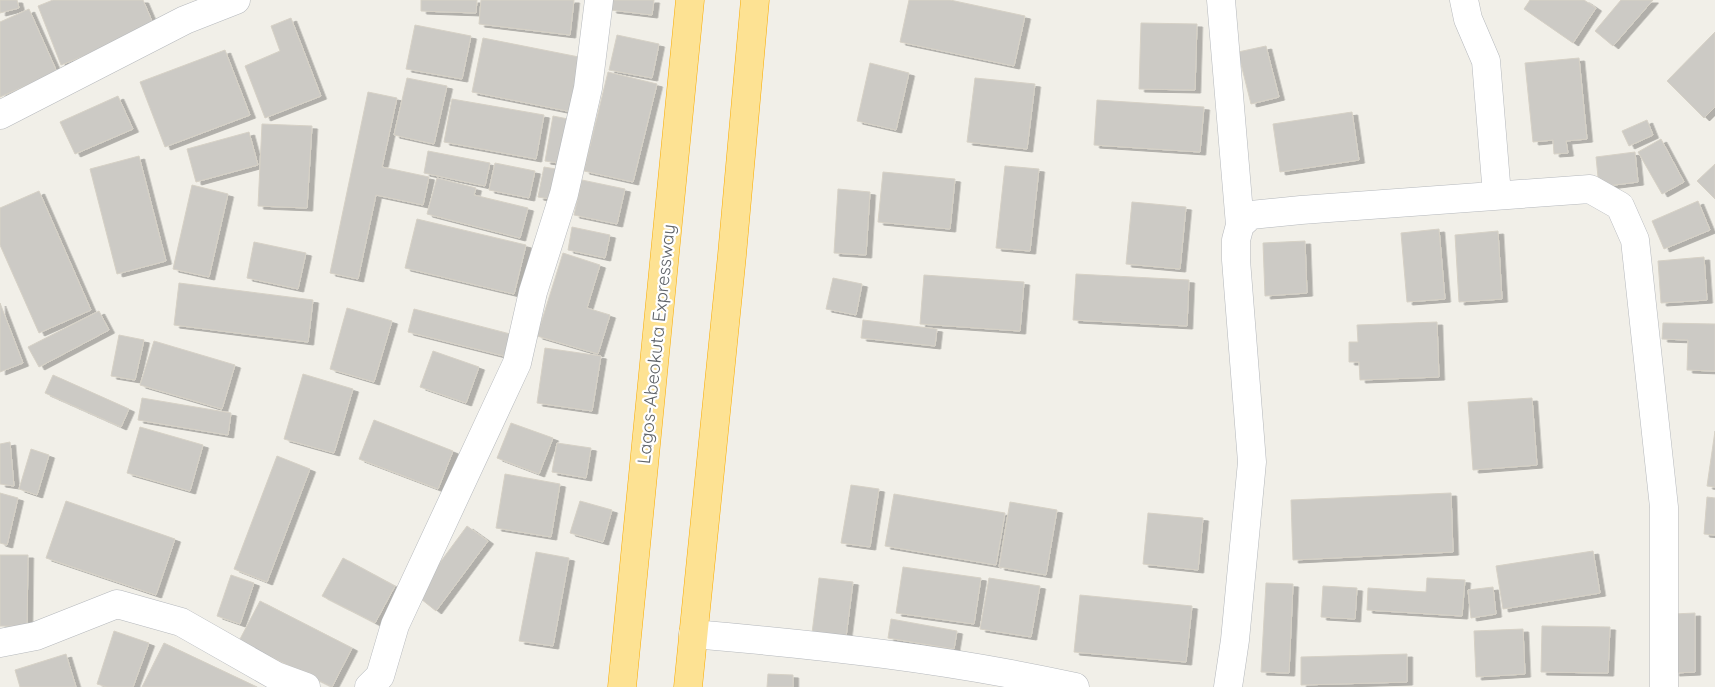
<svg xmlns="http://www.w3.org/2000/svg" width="1715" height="687" viewBox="0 0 1715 687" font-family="Quicksand,sans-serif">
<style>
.building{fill:#cccac5;stroke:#d6d1c6;filter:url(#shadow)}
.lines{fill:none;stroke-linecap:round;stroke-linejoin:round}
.minor-casing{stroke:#b5b8bc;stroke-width:29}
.highway-casing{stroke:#f9ab00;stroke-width:29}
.minor{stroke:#fff;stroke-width:28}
.highway{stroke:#fde293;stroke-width:28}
.labels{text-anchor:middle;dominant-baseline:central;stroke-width:4.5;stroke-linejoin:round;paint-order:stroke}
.street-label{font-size:18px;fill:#5f6368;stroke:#fff}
</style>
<defs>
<filter id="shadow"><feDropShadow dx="5.5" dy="3" stdDeviation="0" flood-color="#0004"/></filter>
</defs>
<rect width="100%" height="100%" fill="#f1efe8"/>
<path class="building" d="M0,0h17l2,8 -19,5z
M53,0h90l12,28 -94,37 -23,-59z
M421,0h56l-1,13 -55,-2z
M481,0h93l-4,35 -91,-11z
M612,0h42l-2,15 -41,-5z
M909,0h41l75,16 -11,50 -114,-24z
M1530,0h54l12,8 -23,35 -49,-34z
M1621,0h32l-40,46 -18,-15z
M29,9l28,63 -57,25v-75z
M291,18l30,78 -56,22 -20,-52 35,-15 -9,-25z
M1141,23l56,1 -2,66 -56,-1z
M415,25l56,11 -9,43 -56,-10z
M1715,32v75l-11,11 -37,-37z
M617,35l42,9 -7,34 -43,-8z
M483,38l101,20 -12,54 -100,-20z
M1266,46l13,51 -28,7 -13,-52z
M225,50l25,65 -85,32 -25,-65z
M1579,58l8,81 -21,2 2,12 -14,1 -1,-14 -20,2 -8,-79z
M870,63l39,10 -13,57 -39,-9z
M608,72l49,12 -24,98 -49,-11z
M407,78l40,8 -13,58 -40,-9z
M975,78l60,6 -8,65 -60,-7z
M368,92l29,6 -15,69 47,10 -6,28 -47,-10 -18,84 -28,-6z
M118,96l15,33 -58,25 -15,-32z
M452,99l92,16 -8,44 -92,-17z
M1097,100l107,7 -4,45 -106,-7z
M1352,112l7,48 -79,12 -7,-48z
M553,116l20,4 -8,44 -20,-3z
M1647,120l6,15 -24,11 -7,-15z
M262,124l50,2 -5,82 -49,-2z
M249,132l9,33 -62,17 -9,-33z
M1661,139l23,43 -22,12 -24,-42z
M428,151l62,12 -5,23 -61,-13z
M1635,152l3,30 -39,5 -3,-30z
M139,156l27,105 -49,13 -27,-105z
M495,163l40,8 -6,27 -40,-8z
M1715,164v35l-18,-18z
M1005,166l34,3 -9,82 -34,-3z
M544,167l18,3 -6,30 -18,-3z
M883,172l72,7 -5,50 -72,-7z
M437,178l39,10 -2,7 54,13 -8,30 -93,-24z
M582,180l43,9 -8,35 -43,-9z
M192,185l36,9 -19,83 -36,-8z
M838,189l32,3 -4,63 -32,-2z
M39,191l52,119 -52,23 -39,-88v-37z
M1698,201l12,29 -46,19 -12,-28z
M1132,202l54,5 -6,62 -54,-5z
M417,219l109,26 -12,49 -109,-26z
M572,227l38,8 -5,23 -37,-8z
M1439,229l6,70 -38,3 -6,-69z
M1498,231l4,68 -43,3 -4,-67z
M1305,241l2,52 -42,3 -2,-53z
M254,242l52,11 -8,36 -51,-11z
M563,253l37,12 -13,43 23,7 -12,39 -61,-18z
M1704,257l3,43 -46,3 -3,-42z
M1076,274l113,6 -2,46 -114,-6z
M924,275l100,7 -4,49 -100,-7z
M833,278l29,6 -6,31 -30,-6z
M179,283l134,17 -5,42 -134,-17z
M0,303l23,60 -23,9z
M347,308l45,13 -18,61 -44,-13z
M414,309l104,27 -6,22 -104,-26z
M99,311l10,19 -70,37 -11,-20z
M863,320l74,9 -2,17 -74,-8z
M1437,322l2,55 -79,3 -1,-18h-10v-20h9l-1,-17z
M1663,323l52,1v47l-28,-1 1,-30 -26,-1z
M119,335l25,5 -9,40 -24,-4z
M154,341l81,24 -13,44 -82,-24z
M545,348l56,8 -9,55 -55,-8z
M433,351l46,16 -13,36 -46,-16z
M303,374l50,15 -19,64 -50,-14z
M53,375l76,34 -8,18 -76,-34z
M142,398l89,15 -3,22 -90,-15z
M1532,398l5,67 -64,5 -5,-68z
M374,420l79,31 -15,38 -79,-30z
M511,423l42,15 -14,36 -42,-16z
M140,427l63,18 -13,46 -63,-18z
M1715,431v56l-8,-1z
M10,442l4,44 -14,-2v-40z
M557,443l34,5 -5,30 -34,-6z
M31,449l18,6 -12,40 -18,-6z
M277,456l33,13 -43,113 -33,-13z
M505,474l55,10 -9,53 -55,-9z
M851,485l28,4 -9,58 -29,-4z
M0,493l18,5 -11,47 -7,-2z
M1451,493l2,59 -160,8 -2,-60z
M894,494l111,19 -9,52 -111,-19z
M1707,497l8,1v37l-11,-1z
M66,501l109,38 -19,56 -110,-37z
M580,501l32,9 -9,32 -33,-9z
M1010,502l47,8 -11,65 -47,-8z
M1148,513l55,5 -5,52 -55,-6z
M467,526l21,15 -52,70 -20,-16z
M1593,551l7,42 -97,16 -7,-43z
M536,552l33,6 -16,88 -34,-5z
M0,555h28l-1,71h-27z
M343,558l52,28 -20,37 -53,-27z
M903,567l78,11 -7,46 -78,-11z
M231,575l23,8 -14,41 -23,-8z
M819,578l34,4 -7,55 -34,-4z
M989,578l51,8 -9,51 -51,-8z
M1427,578l38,2 -3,36 -95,-6 1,-22 58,4z
M1266,583l27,1 -4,89 -28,-1z
M1323,586l34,2 -2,31 -34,-2z
M1493,587l3,27 -25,4 -3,-28z
M1080,595l112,11 -6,56 -112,-10z
M260,601l92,47 -20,39 -93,-46z
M1695,613v59l-21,1 -1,-59z
M891,619l66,12 -3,18 -66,-11z
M1542,626l68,1 -2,46 -67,-1z
M1523,629l2,45 -49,3 -2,-46z
M114,631l35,12 -16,44h-26l-10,-3z
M164,643l93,44h-115z
M66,654l10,33h-56l-5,-17z
M1407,654v28l-106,3v-28z
M768,674l25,1v12h-26z"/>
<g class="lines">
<defs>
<path id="minor" d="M1221,0l19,225
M1464,0l4,19 18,42 11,134
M0,115l185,-95 51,-20
M693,634c128,11 256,25 382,53
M0,643l36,-7 81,-32 64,18 95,54 30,11
M369,687l11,-11 15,-51 122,-262 16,-71 31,-98 24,-106 11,-88
M1228,687l7,-47 17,-178 -16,-202v-20l4,-15 11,-10 50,-5 289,-21 30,17 15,34 29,267v180"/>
<path id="highway" d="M622,687l68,-687
M688,687l44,-432 23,-255"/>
</defs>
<use href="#minor" class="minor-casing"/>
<use href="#highway" class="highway-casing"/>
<use href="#minor" class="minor"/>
<use href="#highway" class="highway"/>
</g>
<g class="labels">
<g class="street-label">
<text transform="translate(656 344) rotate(-84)">Lagos-Abeokuta Expressway</text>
</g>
</g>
</svg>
